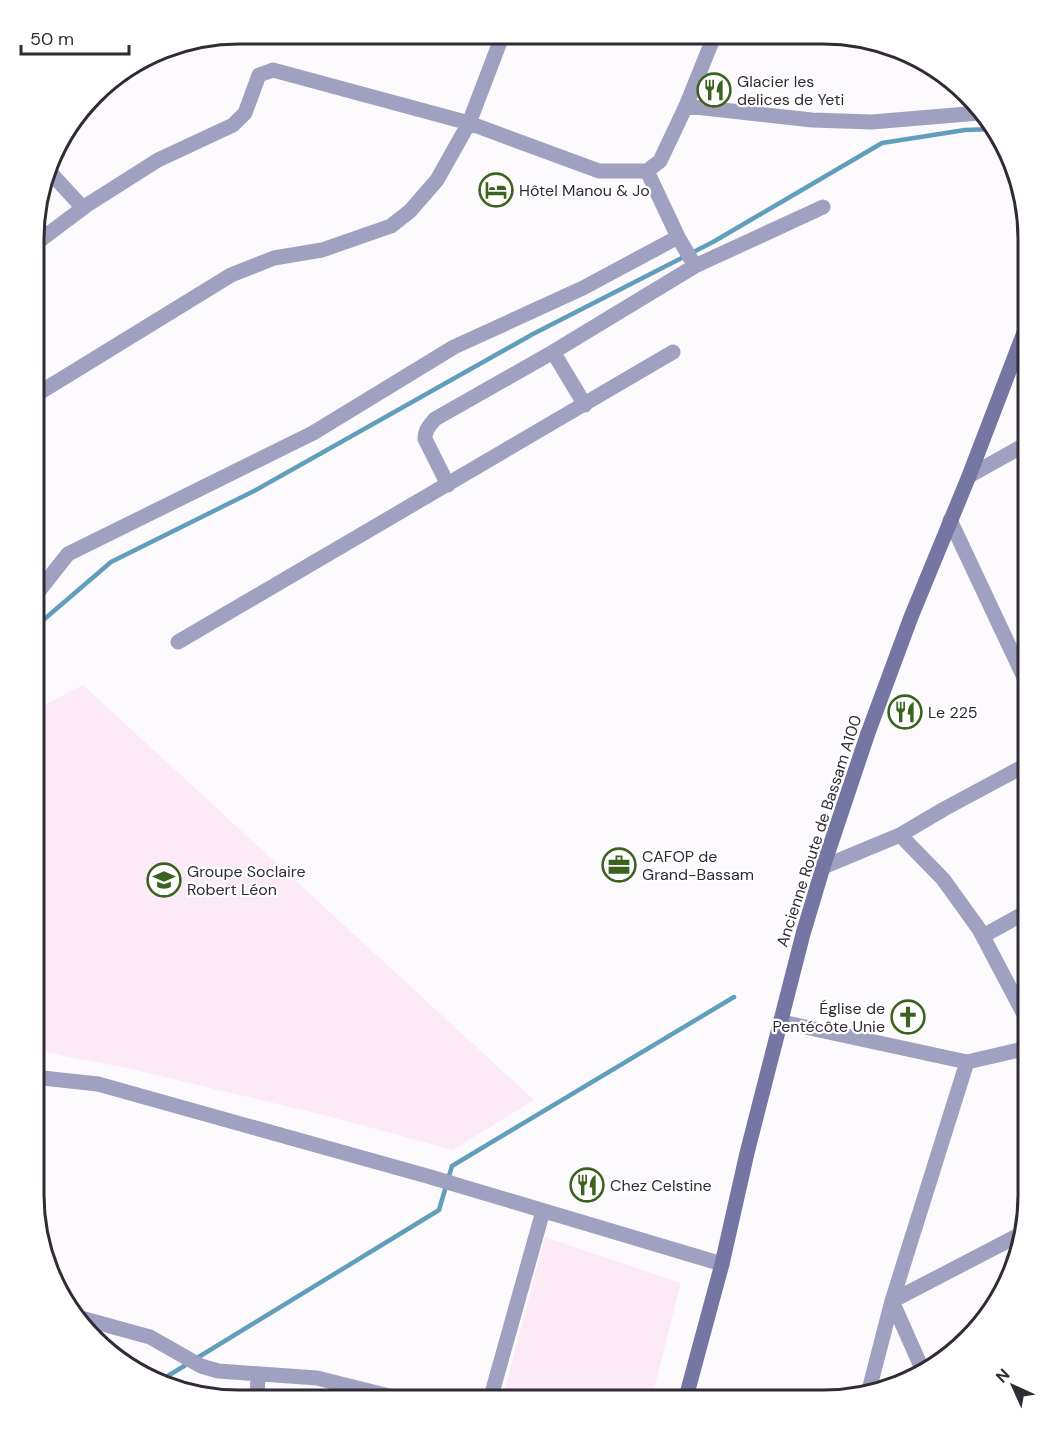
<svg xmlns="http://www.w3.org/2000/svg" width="1061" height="1434" viewBox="0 0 1061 1434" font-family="'DM Sans',sans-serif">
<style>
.education{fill:#fcebf7}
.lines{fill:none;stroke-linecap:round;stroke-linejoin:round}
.stream{stroke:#609ebc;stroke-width:4.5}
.minor{stroke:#a0a1c1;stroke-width:15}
.secondary{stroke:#7676a4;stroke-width:15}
.labels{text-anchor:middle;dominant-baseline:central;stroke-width:4.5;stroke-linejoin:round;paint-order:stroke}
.poi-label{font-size:16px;fill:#312b34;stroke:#fff;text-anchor:start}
.street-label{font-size:16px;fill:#312b34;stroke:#fff}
.rim{fill:none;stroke:#312b34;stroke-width:3}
</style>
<rect width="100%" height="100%" fill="#fdfafe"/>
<path class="education" d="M83,685l451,415 -81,50 -126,-34 -200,-48 -94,-18 1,-340z
M545,1237l136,46 -30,118 -149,-1z"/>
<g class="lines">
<path class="stream" d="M34,628l77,-66 143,-71 279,-157 180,-92 169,-99 83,-13 27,-1
M197,1358l242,-148 13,-44 282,-169
M161,1380l28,-17"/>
<path class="minor" d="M686,106l126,14 60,2 107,-9
M49,171l34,37
M647,171l31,66 17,29
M35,244l52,-39 71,-45 75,-35 12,-12 14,-38 14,-5 196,53 130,48h48l13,-10 26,-55 29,-72
M34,396l197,-121 43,-17 48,-8 69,-24 19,-15 27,-31 32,-57 34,-89
M585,405l-32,-53 142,-86 128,-59
M969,476l59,-33
M448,485l-23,-46c0,-9 4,-13 10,-20l118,-67
M950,520l78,166
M34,597l34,-43 245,-121 141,-86 129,-59 95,-51
M178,642l495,-290
M900,835l43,44 36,50 49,93
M823,867l77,-32 44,-26 84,-45
M983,936l45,-25
M782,1022l185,40 61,-14
M33,1077l65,7 329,92 295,88
M81,1318l69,19 51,29 17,5 99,7 88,22
M923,1371l-31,-70 127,-66
M869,1390l23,-89 75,-239
M257,1399l1,-25
M490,1400l53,-189"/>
<path class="secondary" d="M685,1401l37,-137 25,-111 56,-219 20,-67 45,-134 43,-116 58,-141 59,-154"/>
</g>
<defs>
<symbol id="restaurant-ring" viewBox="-11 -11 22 22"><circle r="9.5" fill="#fff" stroke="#3b631f" stroke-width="1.5"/><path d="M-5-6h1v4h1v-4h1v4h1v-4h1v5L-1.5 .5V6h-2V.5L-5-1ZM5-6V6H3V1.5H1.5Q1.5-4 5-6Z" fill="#3b631f"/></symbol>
<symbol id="hotel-ring" viewBox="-11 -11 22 22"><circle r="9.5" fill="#fff" stroke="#3b631f" stroke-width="1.5"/><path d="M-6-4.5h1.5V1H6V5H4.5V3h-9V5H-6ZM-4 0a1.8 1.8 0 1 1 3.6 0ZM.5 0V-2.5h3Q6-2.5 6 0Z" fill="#3b631f"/></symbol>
<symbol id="office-ring" viewBox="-11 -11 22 22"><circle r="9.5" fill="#fff" stroke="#3b631f" stroke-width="1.5"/><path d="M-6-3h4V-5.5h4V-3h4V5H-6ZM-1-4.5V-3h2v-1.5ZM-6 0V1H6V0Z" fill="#3b631f"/></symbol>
<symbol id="school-ring" viewBox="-11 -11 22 22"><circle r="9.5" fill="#fff" stroke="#3b631f" stroke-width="1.5"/><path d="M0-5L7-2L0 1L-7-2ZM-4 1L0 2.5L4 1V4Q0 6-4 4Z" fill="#3b631f"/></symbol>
<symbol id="church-ring" viewBox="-11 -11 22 22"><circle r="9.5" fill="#fff" stroke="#3b631f" stroke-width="1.5"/><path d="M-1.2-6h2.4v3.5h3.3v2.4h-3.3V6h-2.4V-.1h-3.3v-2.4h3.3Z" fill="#3b631f"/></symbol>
</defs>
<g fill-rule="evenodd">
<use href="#restaurant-ring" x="695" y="71" width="38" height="38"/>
<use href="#hotel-ring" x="477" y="171" width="38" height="38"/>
<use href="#restaurant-ring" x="886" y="693" width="38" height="38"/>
<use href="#office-ring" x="600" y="846" width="38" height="38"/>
<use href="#school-ring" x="145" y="861" width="38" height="38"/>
<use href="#church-ring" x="889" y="998" width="38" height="38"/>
<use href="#restaurant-ring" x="568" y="1166" width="38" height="38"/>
</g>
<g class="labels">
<g class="poi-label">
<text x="737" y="81">Glacier les<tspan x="737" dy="18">delices de Yeti</tspan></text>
<text x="519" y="190">Hôtel Manou &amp; Jo</text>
<text x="928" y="712">Le 225</text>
<text x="642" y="856">CAFOP de<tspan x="642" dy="18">Grand-Bassam</tspan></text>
<text x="187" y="871">Groupe Soclaire<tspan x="187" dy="18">Robert Léon</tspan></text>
<text x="885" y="1008" text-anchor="end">Église de<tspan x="885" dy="18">Pentécôte Unie</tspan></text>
<text x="610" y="1185">Chez Celstine</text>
</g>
<g class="street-label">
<text transform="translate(819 831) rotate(-72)">Ancienne Route de Bassam A100</text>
</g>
</g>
<path d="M0 0H1061V1434H0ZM239 44H823A195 195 0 0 1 1018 239V1195A195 195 0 0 1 823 1390H239A195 195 0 0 1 44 1195V239A195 195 0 0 1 239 44Z" fill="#fff" fill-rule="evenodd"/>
<path class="rim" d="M239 44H823A195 195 0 0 1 1018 239V1195A195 195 0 0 1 823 1390H239A195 195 0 0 1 44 1195V239A195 195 0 0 1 239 44Z"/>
<g transform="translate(1013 1386) rotate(315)" stroke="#ffffff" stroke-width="4.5" paint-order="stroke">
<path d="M0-4.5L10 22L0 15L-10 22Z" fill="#312b34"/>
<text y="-9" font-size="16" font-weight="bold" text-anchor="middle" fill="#312b34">N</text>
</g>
<path d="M21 45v9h108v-9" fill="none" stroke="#312b34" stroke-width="3"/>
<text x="30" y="45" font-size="18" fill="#312b34" stroke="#ffffff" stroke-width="4.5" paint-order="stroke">50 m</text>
</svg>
